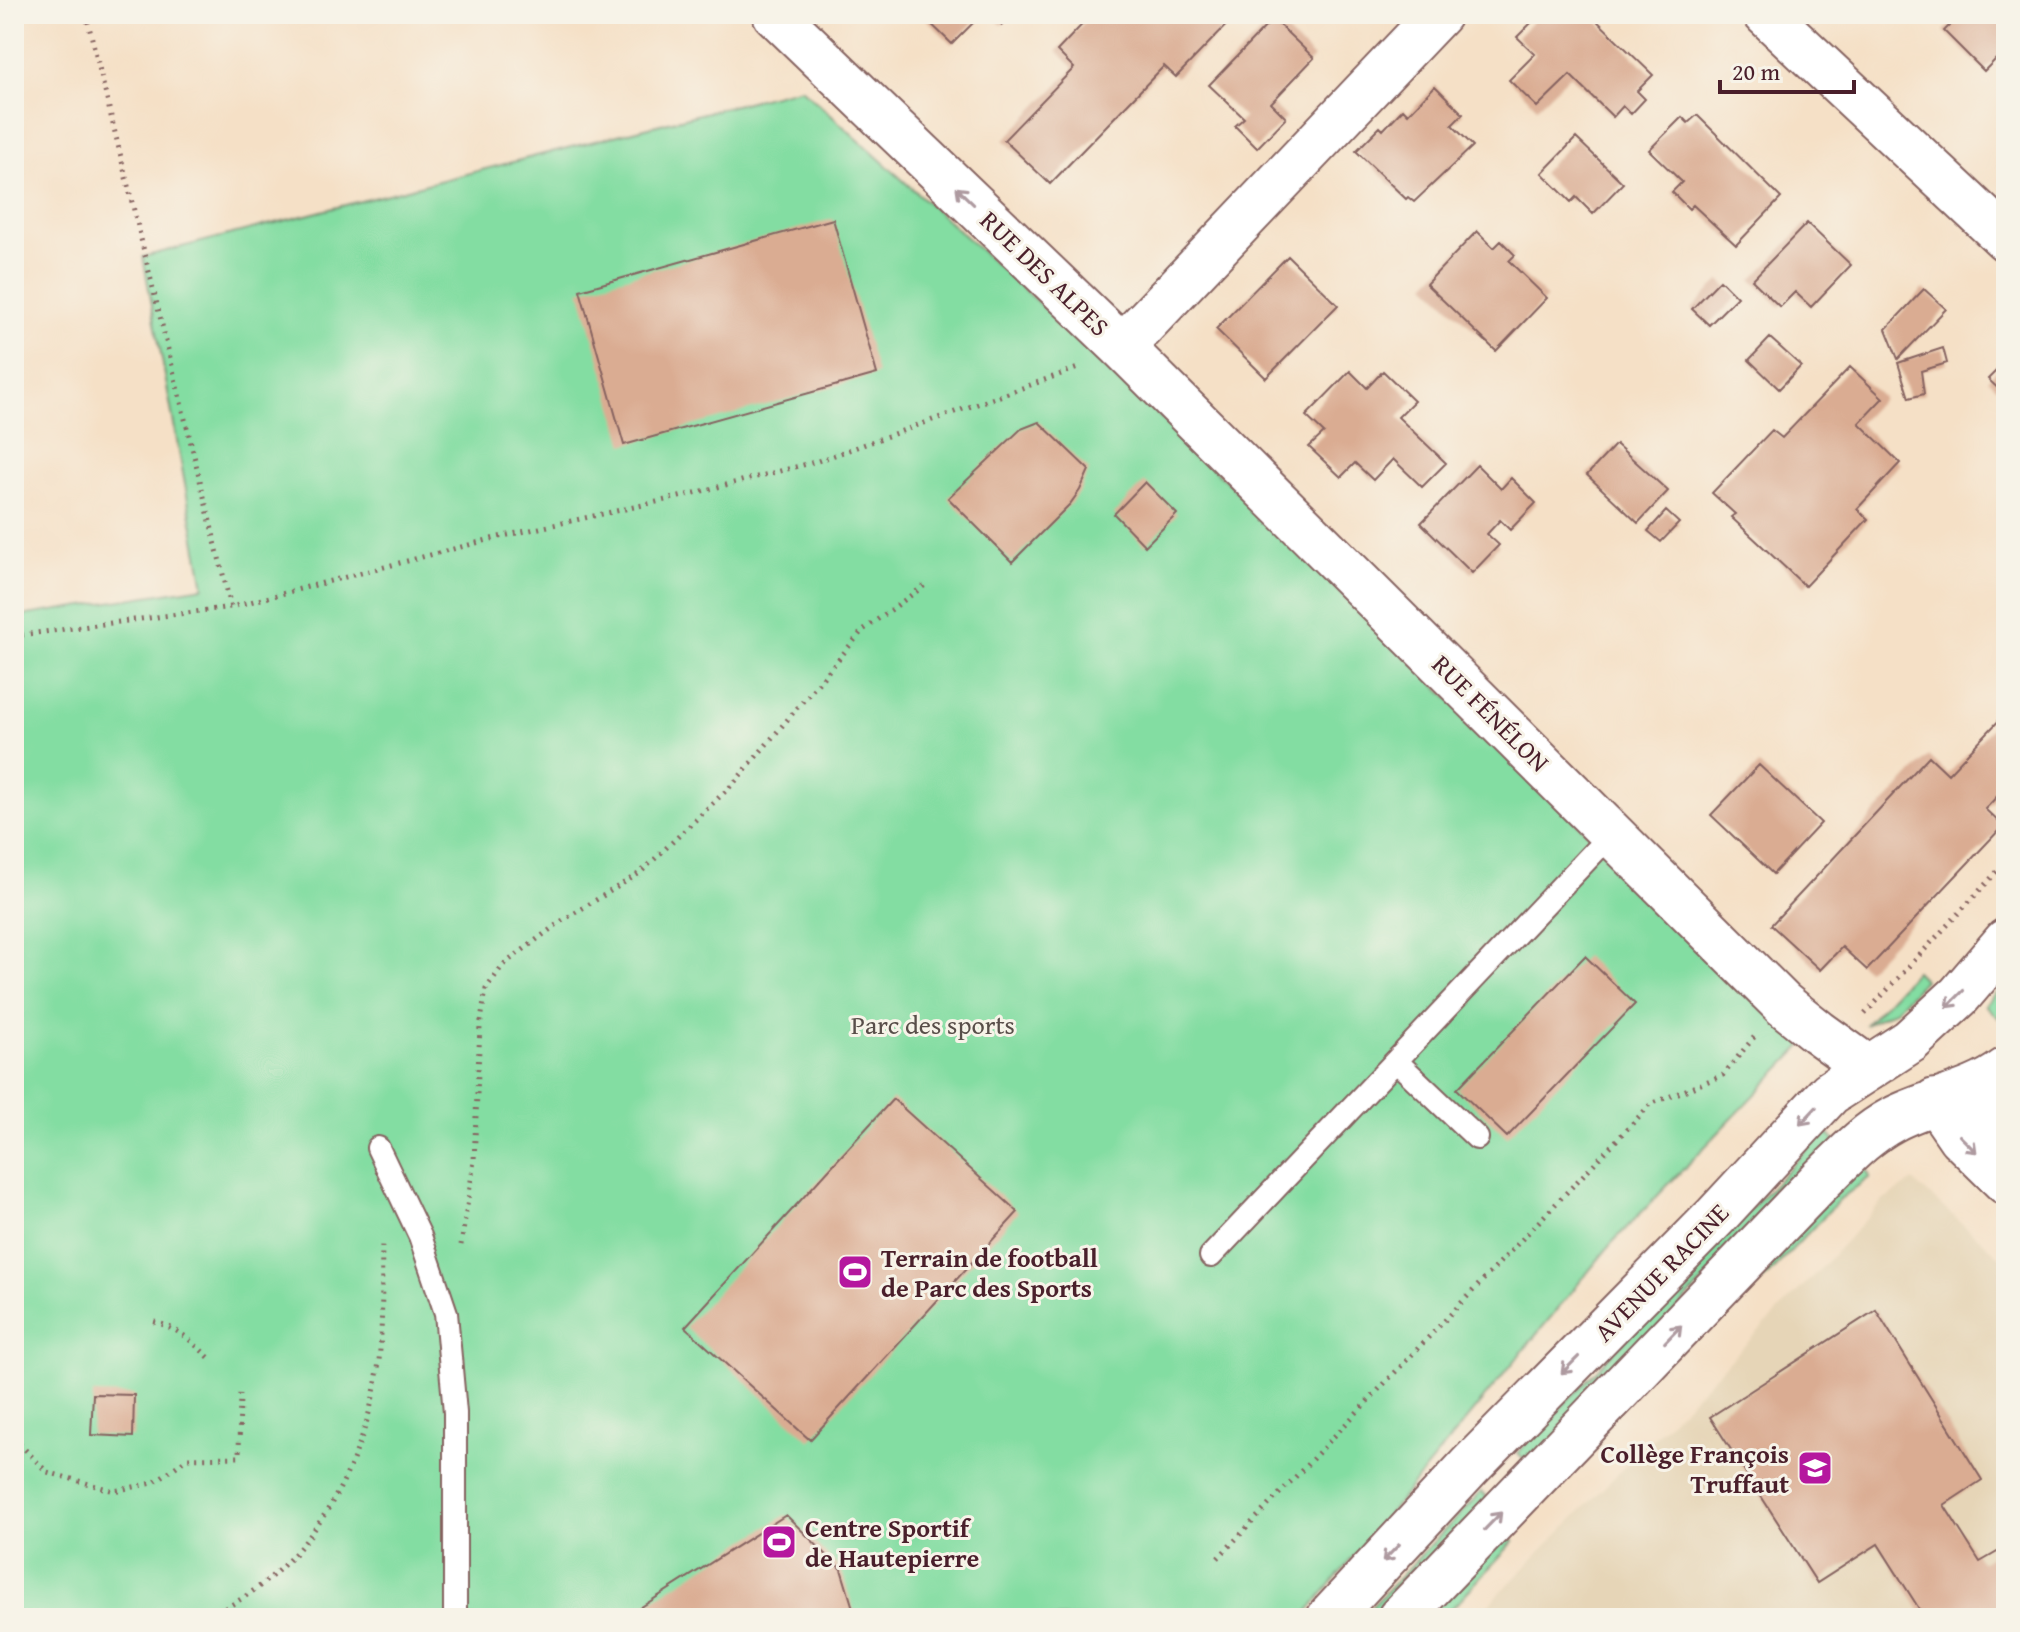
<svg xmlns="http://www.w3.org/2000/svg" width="2020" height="1632" viewBox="0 0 2020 1632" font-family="'Gentium Book Plus',serif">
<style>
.built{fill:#e6d5b7}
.green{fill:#83dda2;stroke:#667e66;stroke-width:2}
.building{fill:#daac92}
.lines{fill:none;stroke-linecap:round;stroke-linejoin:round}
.lane-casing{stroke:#866361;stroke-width:26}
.street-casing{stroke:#866361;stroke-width:48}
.secondary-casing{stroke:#866361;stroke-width:48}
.path{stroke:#866361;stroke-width:5;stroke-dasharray:2 6;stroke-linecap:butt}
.lane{stroke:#fff;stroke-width:22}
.street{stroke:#fff;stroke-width:44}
.secondary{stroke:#fff;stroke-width:44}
.oneway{stroke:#ae9aa0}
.labels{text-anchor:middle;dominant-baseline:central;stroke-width:6;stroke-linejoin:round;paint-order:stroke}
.street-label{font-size:26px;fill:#4a1f2b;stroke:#f7f3e8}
.park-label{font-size:26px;fill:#584e49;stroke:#f7f3e8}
.poi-label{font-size:26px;font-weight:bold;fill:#4a1f2b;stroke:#f7f3e8;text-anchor:start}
</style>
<rect width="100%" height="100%" fill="#f7f3e8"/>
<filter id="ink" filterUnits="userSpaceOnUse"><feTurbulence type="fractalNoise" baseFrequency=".0125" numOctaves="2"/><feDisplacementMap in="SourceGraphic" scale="16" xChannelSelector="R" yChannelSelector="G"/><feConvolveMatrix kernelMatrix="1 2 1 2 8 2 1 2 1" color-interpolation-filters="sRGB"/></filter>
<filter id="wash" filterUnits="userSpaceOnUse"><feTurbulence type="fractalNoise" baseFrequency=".006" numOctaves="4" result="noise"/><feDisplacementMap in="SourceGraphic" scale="32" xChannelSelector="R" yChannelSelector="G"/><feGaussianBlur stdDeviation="1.8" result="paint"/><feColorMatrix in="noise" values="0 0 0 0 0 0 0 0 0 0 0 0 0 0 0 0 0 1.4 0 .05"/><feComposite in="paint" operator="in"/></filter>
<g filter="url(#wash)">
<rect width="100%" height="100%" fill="#f5e0c6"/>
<path class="built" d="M1913,1181l93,81v356h-531l348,-352 58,-64z"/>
<path class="green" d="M801,88l304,275 699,681 -193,200 -308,374h-1289v-1001l190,-30 -61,-330z
M1915,971l9,9 -30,31 -29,14z
M2006,983v42l-21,-20z
M1825,1131l11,11 -307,323 -12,-12z
M1865,1167l5,10 -30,22 -91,96 -12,-11z
M1481,1492l13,12 -109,114h-24z
M1502,1531l12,10 -71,77h-24z"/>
<g id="blocks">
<path class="building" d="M921,14h61l-30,30z
M991,14h21l-10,11z
M1092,14h21l7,6 6,-6h111l-61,63 -12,-11 -114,118 -46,-44 70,-72 -17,-17z
M1540,14h50l63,61 -16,16 8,8 -14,15 -8,-8 -10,11 -43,-42 -33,32 -28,-27 26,-26 -18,-17z
M1961,14h45v35l-22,22 -40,-40z
M1273,19l41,39 -43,45 15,15 -29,30 -22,-22 9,-8 -35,-33z
M1435,86l28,28 -11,11 21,21 -59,56 -6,-5 -2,2 -50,-48 24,-24 3,3 20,-21 5,5z
M1697,115l84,83 -45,47 -43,-40 -4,4 -17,-17 10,-10 -33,-32 33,-33 6,6z
M1576,138l47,45 -30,31 -17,-17 -5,5 -29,-29z
M833,219l44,155 -253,71 -44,-155z
M1807,223l44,42 -40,42 -16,-15 -15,15 -28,-27z
M1477,231l17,17 7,-7 14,14 -6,6 38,37 -51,53 -70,-67z
M1288,256l50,49 -72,73 -50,-49z
M1720,280l17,17 -28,28 -17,-16z
M1924,289l22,20 -48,50 -12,-30z
M1770,338l31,28 -22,23 -30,-29z
M1943,348l4,15 -26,8 3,23 -15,4 -11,-35z
M2006,361v35l-18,-17z
M1850,367l33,31 -24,25 41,40 -43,46 11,10 -63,67 -74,-69 4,-3 -23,-21 60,-63 10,8z
M1350,371l17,17 16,-17 31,30 -16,16 48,46 -24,24 -29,-28 -20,21 -18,-17 -14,14 -32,-30 15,-14 -18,-17z
M1039,422l50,48 -9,20 -10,14 -58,58 -64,-64 73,-69z
M1616,444l52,47 -30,32 -51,-48z
M1477,465l24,24 10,-11 25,25 -26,27 -10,-10 -13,14 12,11 -27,28 -51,-50z
M1145,482l32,32 -32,32 -31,-32z
M1666,511l13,12 -18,19 -13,-11z
M2006,713v74l-21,22 18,17 -136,144 -25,-23 -22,23 -49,-45 158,-169 19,18z
M1759,765l62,58 -48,51 -62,-59z
M1585,956l50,48 -128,133 -50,-48z
M893,1099l125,113 -208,228 -125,-113z
M1876,1310l106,170 -38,25 36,57 26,-15v71h-81l-47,-74 -61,39 -107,-166z
M93,1394l41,1 -1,42 -42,-2z
M786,1515l55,54 15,49h-232z"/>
</g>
</g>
<g filter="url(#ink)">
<use href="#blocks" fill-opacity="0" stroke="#866361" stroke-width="2"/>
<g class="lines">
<defs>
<path id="lane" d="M1397,1062l80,76
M378,1148l42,88 26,77 9,100v205
M1211,1256l401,-423"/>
<path id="street" d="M775,14l347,333 661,657 35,28 50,36
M1122,347l317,-333"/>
<path id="secondary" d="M1766,14l240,225
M1935,1101l45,9 26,16
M1936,1102l24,35 46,45
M1329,1618l141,-152 246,-250 114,-123 80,-52 49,-45 47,-55
M1400,1618l420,-437c23,-22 44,-46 72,-61 37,-20 80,-24 114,-50"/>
</defs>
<use href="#lane" class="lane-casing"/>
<use href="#street" class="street-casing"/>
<use href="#secondary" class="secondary-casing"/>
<path class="path" d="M86,14l145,593
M14,636l217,-29 268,-70 180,-40 136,-35 263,-94
M1865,1014l141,-152
M461,1245l13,-84 6,-134 6,-38 17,-24 57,-43 80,-49 94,-90 129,-153 65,-47
M154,1322c26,6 40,22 59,39
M14,1438l33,34 67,19 39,-8 35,-25 51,-1 1,-69
M1218,1558l433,-454 72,-29 32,-39
M14,1612l14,6
M203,1618c96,-37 155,-137 173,-236 8,-46 5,-94 6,-141"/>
<use href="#lane" class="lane"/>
<use href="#street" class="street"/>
<use href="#secondary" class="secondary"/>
</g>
<defs><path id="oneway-shaft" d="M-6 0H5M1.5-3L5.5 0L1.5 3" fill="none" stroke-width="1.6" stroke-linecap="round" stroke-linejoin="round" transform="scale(2)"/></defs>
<g class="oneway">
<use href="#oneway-shaft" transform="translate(965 196) rotate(-136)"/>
<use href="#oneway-shaft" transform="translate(1955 999) rotate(135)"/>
<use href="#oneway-shaft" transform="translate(1808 1116) rotate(133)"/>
<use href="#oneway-shaft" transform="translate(1968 1144) rotate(45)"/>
<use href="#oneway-shaft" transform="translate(1673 1334) rotate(-46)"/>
<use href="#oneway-shaft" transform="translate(1570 1365) rotate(135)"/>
<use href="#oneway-shaft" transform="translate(1493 1521) rotate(-46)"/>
<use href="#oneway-shaft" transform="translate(1391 1553) rotate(134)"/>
</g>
</g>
<defs>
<symbol id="stadium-square" viewBox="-11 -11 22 22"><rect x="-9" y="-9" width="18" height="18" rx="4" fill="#b5179e" stroke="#f7f3e8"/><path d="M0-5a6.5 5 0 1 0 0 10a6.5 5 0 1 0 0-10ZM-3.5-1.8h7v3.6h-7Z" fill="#fff"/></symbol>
<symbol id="school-square" viewBox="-11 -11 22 22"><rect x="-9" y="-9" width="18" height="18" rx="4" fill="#b5179e" stroke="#f7f3e8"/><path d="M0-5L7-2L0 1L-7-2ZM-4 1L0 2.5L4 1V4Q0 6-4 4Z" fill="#fff"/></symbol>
</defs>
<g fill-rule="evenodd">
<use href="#stadium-square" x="835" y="1252" width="40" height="40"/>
<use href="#school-square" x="1795" y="1448" width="40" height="40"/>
<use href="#stadium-square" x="759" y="1522" width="40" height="40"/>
</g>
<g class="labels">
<g class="street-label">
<text transform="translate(1045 273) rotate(44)">RUE DES ALPES</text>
<text transform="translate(1491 713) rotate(45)">RUE FÉNÉLON</text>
<text transform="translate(1661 1272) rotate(-46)">AVENUE RACINE</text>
</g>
<g class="park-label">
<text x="933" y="1024">Parc des sports</text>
</g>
<g class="poi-label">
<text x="881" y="1257">Terrain de football<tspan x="881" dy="30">de Parc des Sports</tspan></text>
<text x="1789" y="1453" text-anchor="end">Collège François<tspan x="1789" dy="30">Truffaut</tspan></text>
<text x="805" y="1527">Centre Sportif<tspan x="805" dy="30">de Hautepierre</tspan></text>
</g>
</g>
<rect width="2020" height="1632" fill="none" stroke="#f7f3e8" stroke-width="48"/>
<path d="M1720 80v12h134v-12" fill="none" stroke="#4a1f2b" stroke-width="4"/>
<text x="1732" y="80" font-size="24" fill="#4a1f2b" stroke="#f7f3e8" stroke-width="6" paint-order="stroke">20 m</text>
</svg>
